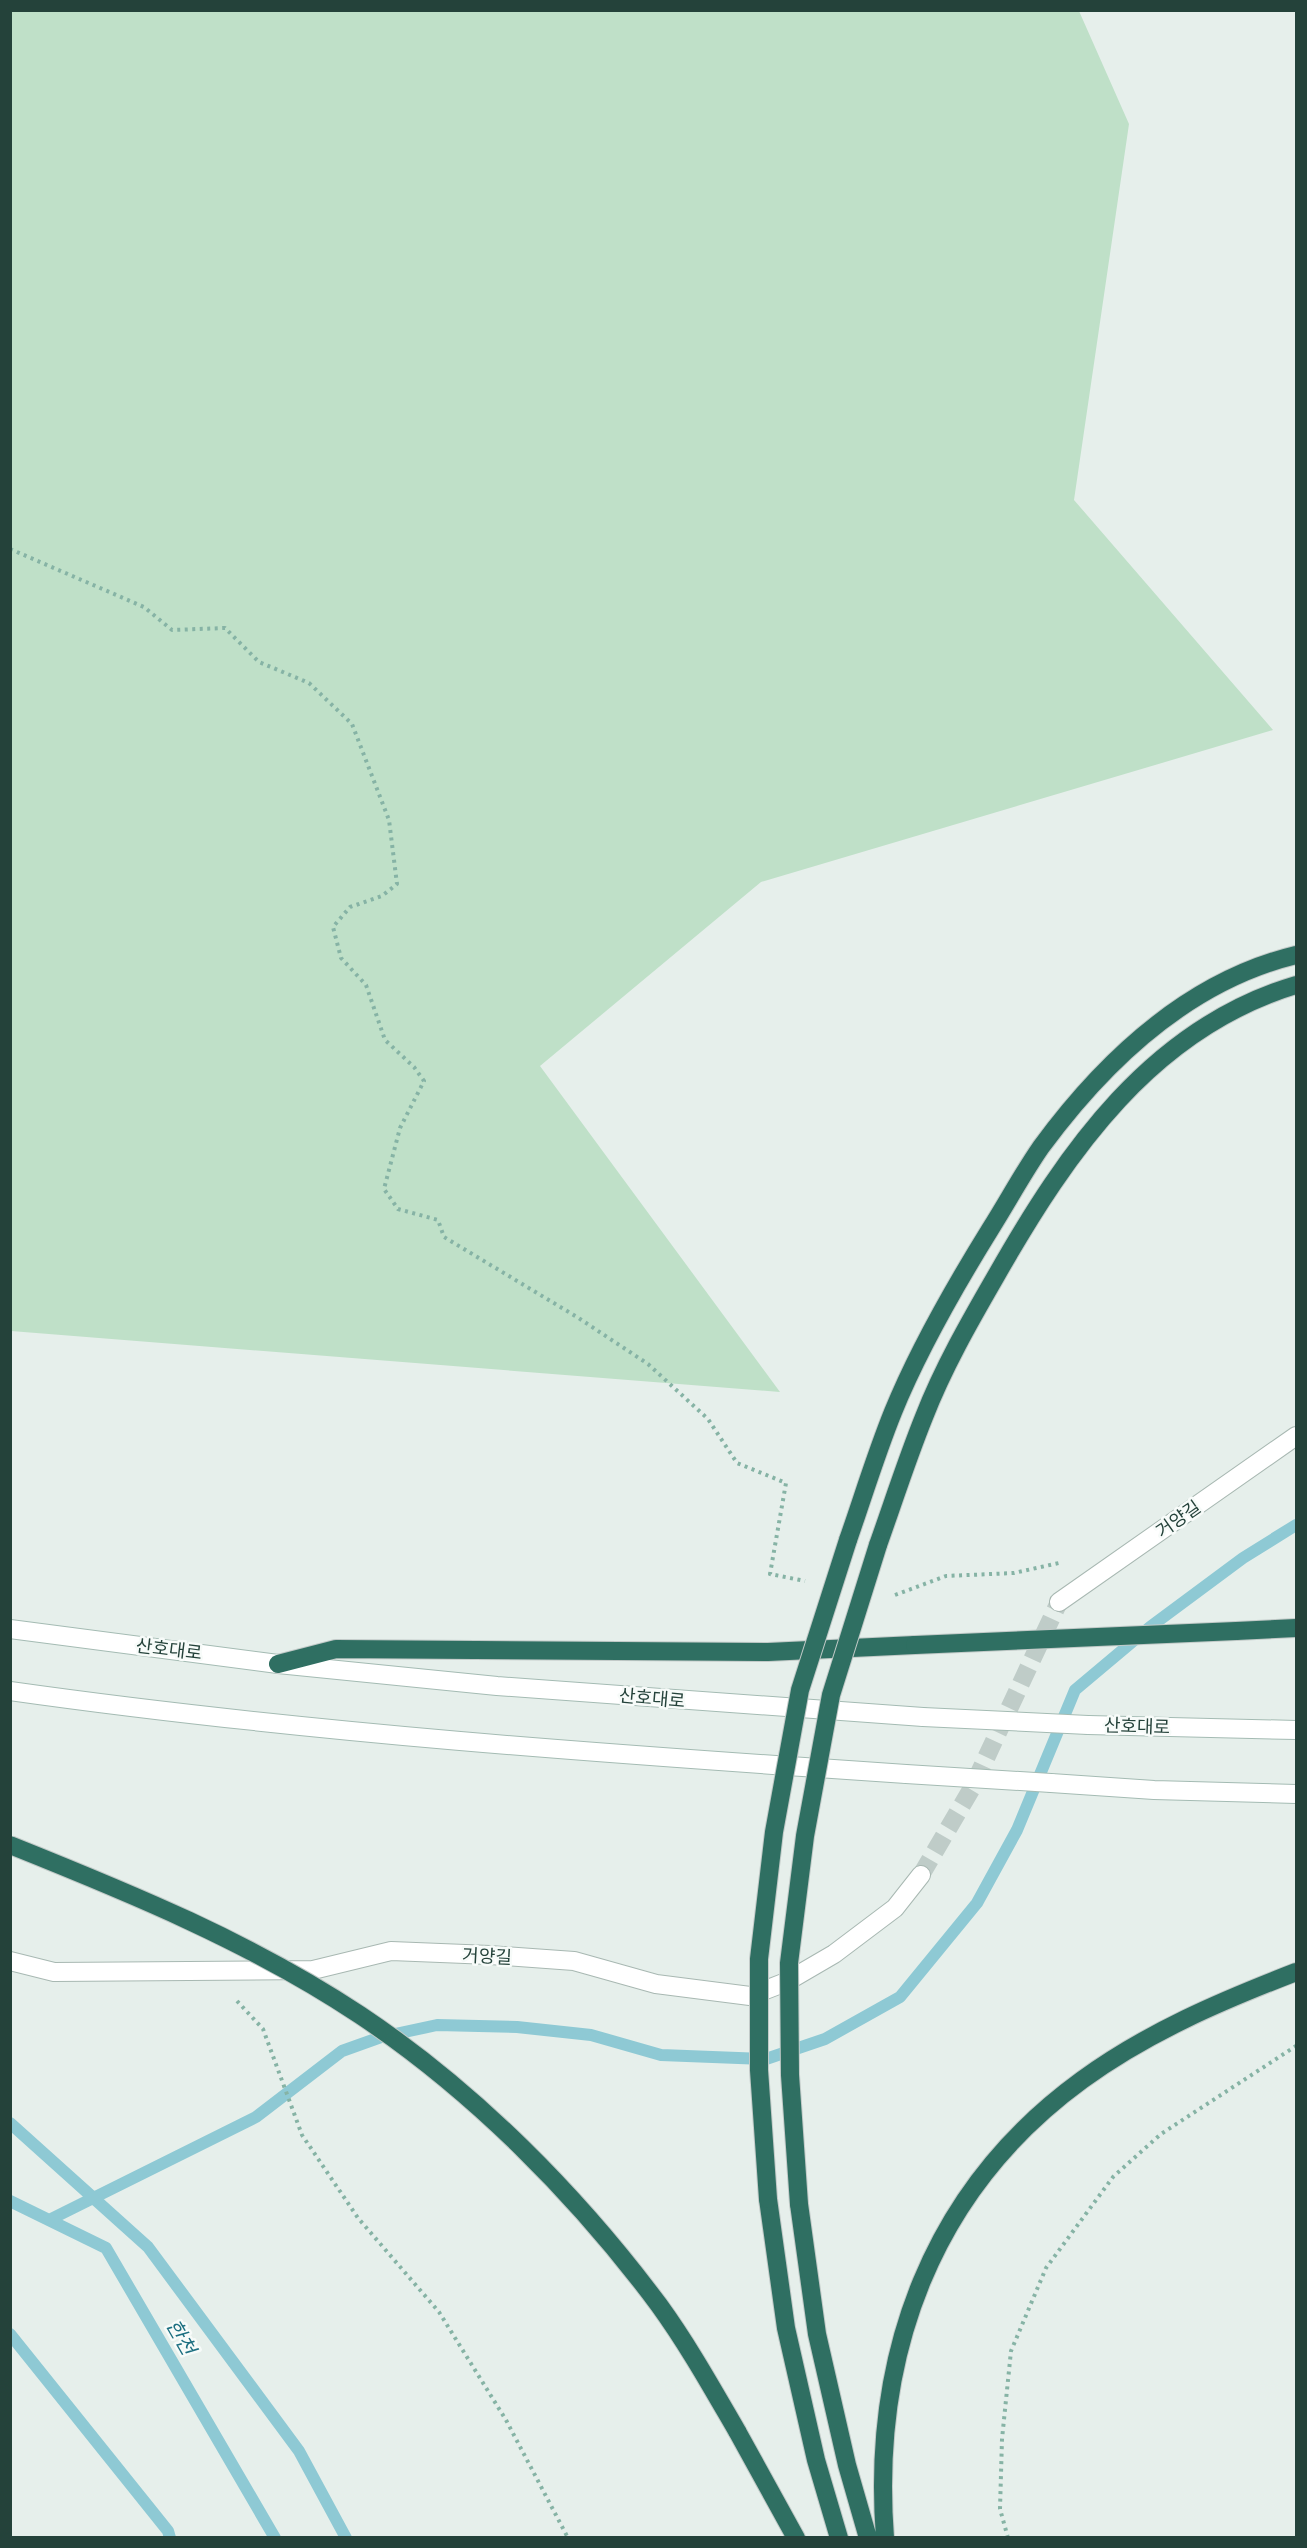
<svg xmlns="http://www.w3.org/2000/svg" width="1307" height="2548" viewBox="0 0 1307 2548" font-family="'PT Sans Narrow','Noto Sans KR',sans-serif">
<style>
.green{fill:#bfe0c8}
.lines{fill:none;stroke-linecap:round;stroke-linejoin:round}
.stream{stroke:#8ec9d4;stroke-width:12}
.street-tunnel{stroke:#bfccc8;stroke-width:18;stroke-dasharray:18 9;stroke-linecap:butt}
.street-casing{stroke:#a8b8b2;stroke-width:20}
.secondary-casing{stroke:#a4bbb3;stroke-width:20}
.highway-casing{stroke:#c2cac8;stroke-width:20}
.path{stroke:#86b3a5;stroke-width:4;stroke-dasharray:3 4.5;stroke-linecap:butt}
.street{stroke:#fff;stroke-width:18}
.secondary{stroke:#fff;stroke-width:18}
.highway{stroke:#2f6f62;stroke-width:18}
.secondary-bridge-casing{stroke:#a4bbb3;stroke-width:20;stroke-linecap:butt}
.highway-bridge-casing{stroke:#c2cac8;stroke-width:20;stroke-linecap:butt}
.secondary-bridge{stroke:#fff;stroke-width:18}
.highway-bridge{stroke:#2f6f62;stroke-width:18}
.labels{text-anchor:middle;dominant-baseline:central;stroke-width:5;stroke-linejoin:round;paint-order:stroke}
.street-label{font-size:18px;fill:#24423a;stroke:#f7fbf9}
.water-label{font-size:20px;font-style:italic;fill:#1c6f80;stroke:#f7fbf9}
</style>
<rect width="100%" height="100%" fill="#e6efeb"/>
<path class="green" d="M10,11h1069l50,113 -55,376 199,230 -512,152 -221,184 240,326 -769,-61z"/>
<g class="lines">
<path class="stream" d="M10,2123l138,124 151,204 47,87
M10,2201l96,47 169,290
M49,2220l207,-103 86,-66 39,-14 56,-12 80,2 74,8 70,20 105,4 59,-20 75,-42 77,-94 40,-73 58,-140 75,-63 93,-69 53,-33
M10,2334l158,197 2,7"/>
<path class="street-tunnel" d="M921,1875l51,-87 87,-186"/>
<defs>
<path id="street" d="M1059,1602l237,-166
M10,1961l44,11 259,-2 78,-19 99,4 84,6 82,23 94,12 36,-14 48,-28 61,-46 26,-33"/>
<path id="secondary" d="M10,1629l268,35 219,22 426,31
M10,1691c297,42 597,63 896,83
M1088,1725l208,5
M1051,1783l103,7 142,4"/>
<path id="highway" d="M848,1540c15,-43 28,-86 45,-128 26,-64 62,-126 98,-184 17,-27 32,-55 50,-81 64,-87 148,-166 255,-192
M878,1545c15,-42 29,-86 46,-128 19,-49 46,-96 72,-141 71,-125 156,-248 300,-291
M1236,1631l60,-3
M278,1664l58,-15 432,3 147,-7
M768,2199l18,129 30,132 23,78
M799,2204l18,130 30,131 21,73
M737,2431l59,107
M885,2538c-14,-183 46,-348 197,-458 66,-48 139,-79 214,-108"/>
</defs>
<use href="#street" class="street-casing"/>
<use href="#secondary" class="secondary-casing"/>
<use href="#highway" class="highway-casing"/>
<path class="path" d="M10,549l134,58 28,23 53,-2 34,34 50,21 43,41 37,96 8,64 -15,12 -32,11 -17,20 8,31 25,27 19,55 29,27 10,14 -24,47 -16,61 14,20 40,11 6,17 133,80 71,47 60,55 29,44 49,20 -16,91 35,7
M895,1595l51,-19 68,-3 45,-10
M237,2001l26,28 39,106 56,83 81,94 67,108 62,118
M1008,2538l-8,-29 2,-70 9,-88 35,-83 67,-91 48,-43 135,-88"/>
<use href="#street" class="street"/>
<use href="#secondary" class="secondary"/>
<use href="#highway" class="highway"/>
<defs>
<path id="secondary-bridge" d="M923,1717l165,8
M906,1774l145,9"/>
<path id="highway-bridge" d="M915,1645l321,-14
M10,1845c120,48 242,98 350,170 114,76 217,180 299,290 29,40 53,83 78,126
M768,2199l-9,-129v-111l15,-127 26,-142 48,-150
M799,2204l-9,-129 -1,-112 16,-127 26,-141 47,-150"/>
</defs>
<use href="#secondary-bridge" class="secondary-bridge-casing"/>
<use href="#highway-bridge" class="highway-bridge-casing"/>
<use href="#secondary-bridge" class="secondary-bridge"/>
<use href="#highway-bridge" class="highway-bridge"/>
</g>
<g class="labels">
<g class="street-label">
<text transform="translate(1178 1519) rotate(-35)">거양길</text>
<text transform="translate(169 1649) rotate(7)">산호대로</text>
<text transform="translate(652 1698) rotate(5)">산호대로</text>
<text transform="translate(1137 1726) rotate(2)">산호대로</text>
<text transform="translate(487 1956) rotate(3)">거양길</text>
</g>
<g class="water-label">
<text transform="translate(181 2337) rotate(60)">한천</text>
</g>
</g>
<rect width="1307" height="2548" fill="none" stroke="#24423a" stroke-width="24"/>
</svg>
